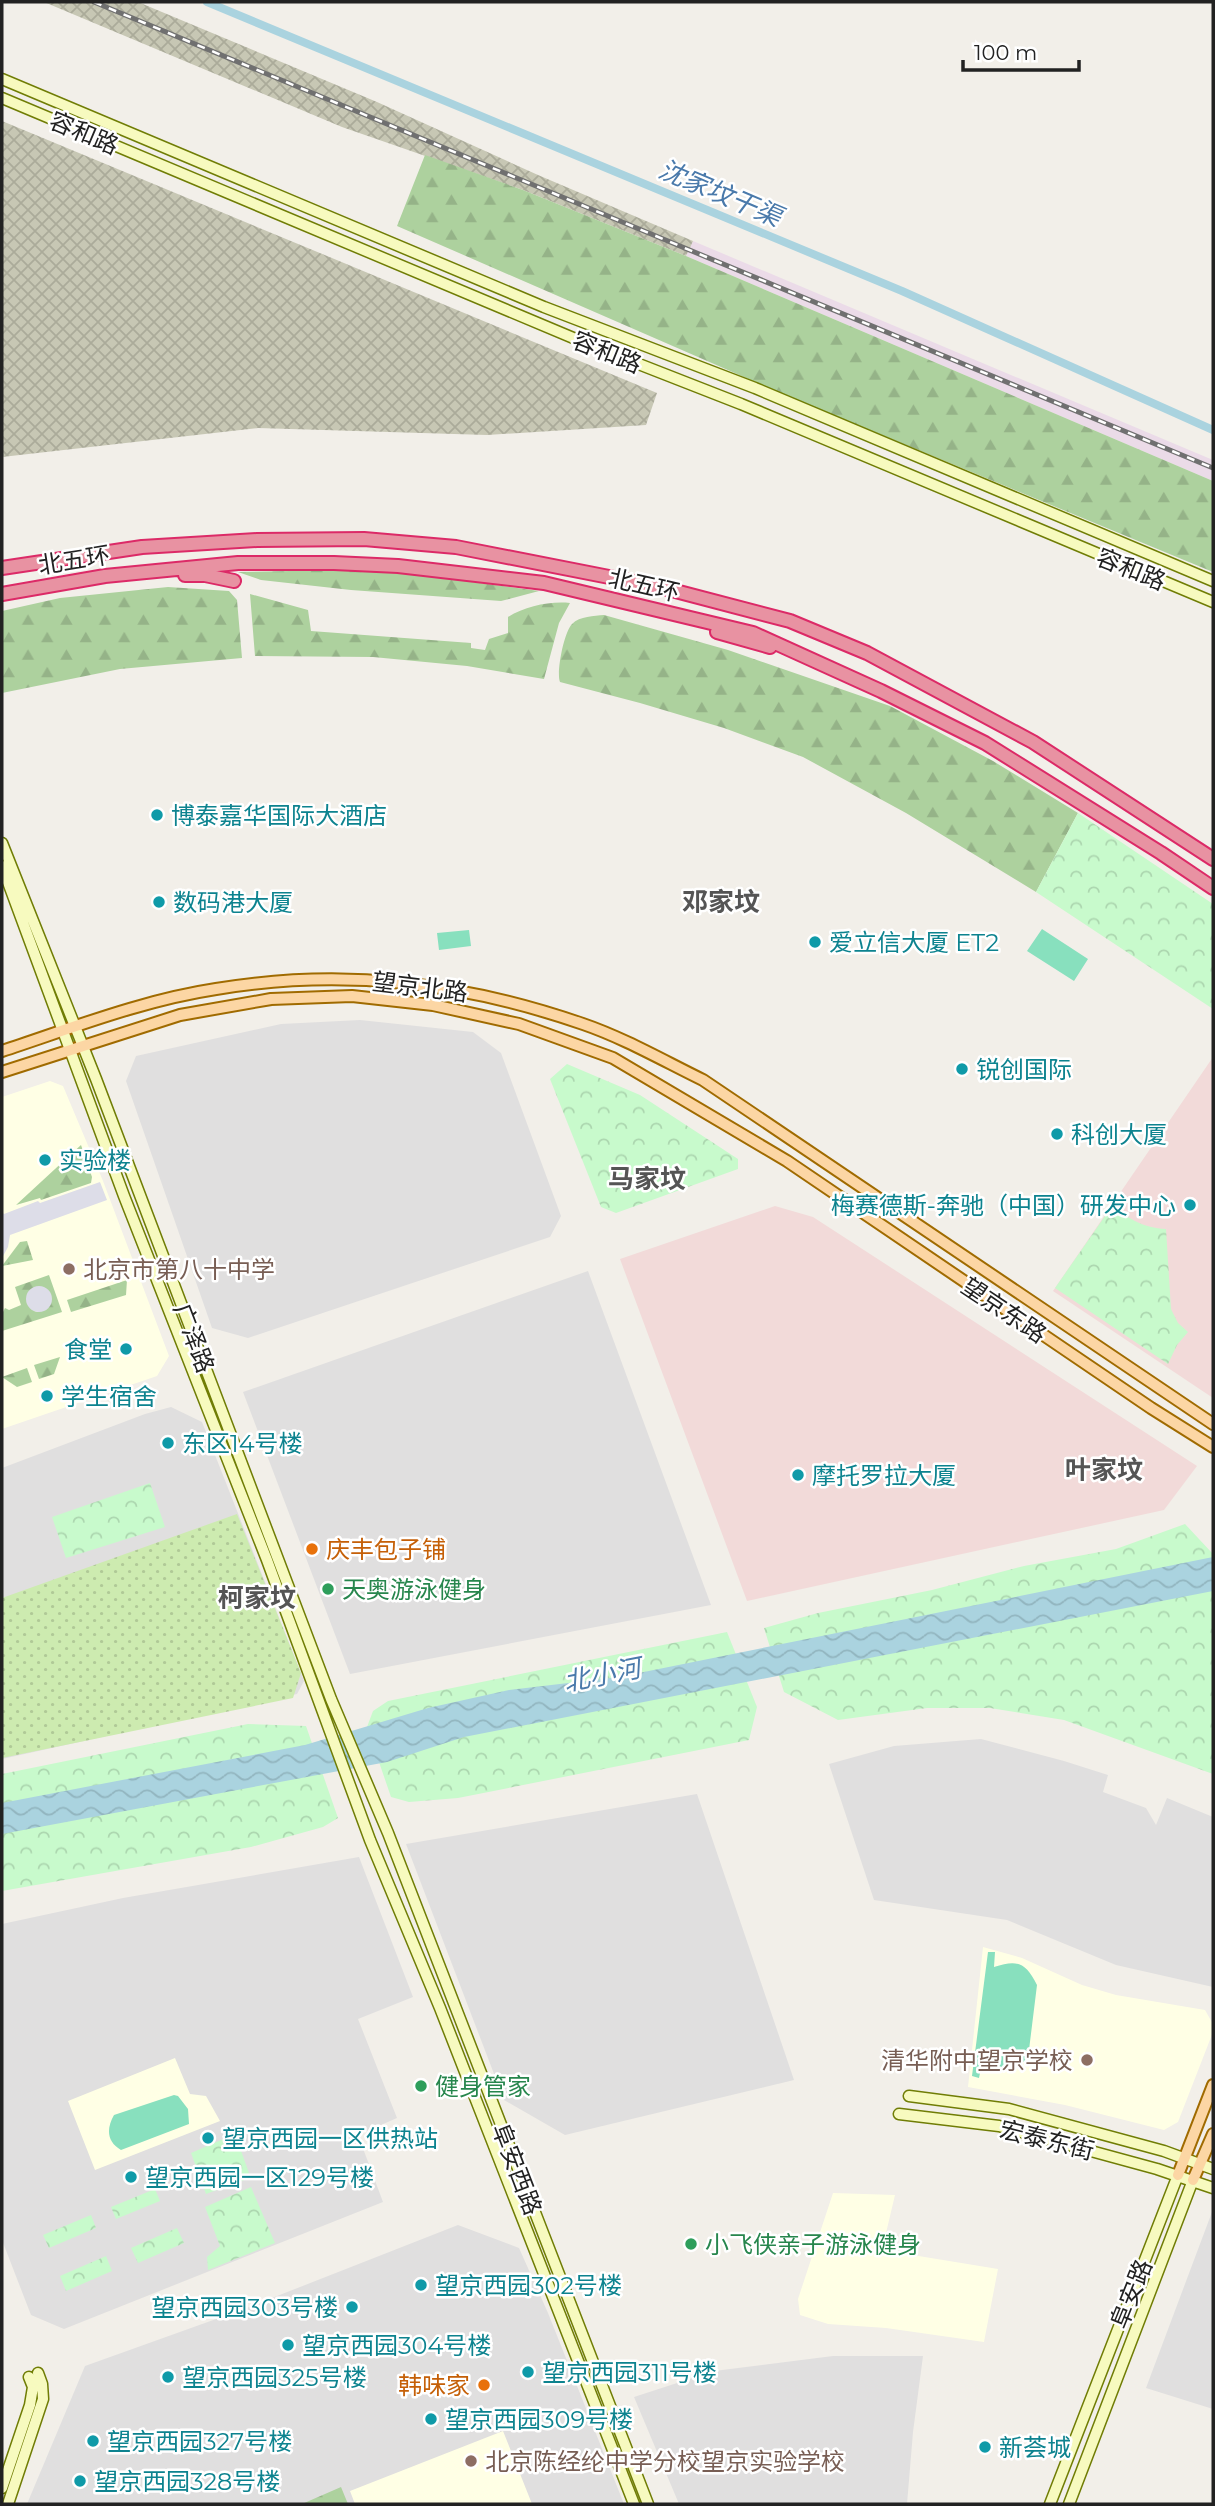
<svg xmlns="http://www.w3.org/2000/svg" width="1215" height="2506" viewBox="0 0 1215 2506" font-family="Montserrat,'Noto Sans SC',sans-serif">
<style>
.residential{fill:#e0dfdf}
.commercial{fill:#f2dad9}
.education{fill:#ffffe5}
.railway{fill:#ebdbe8}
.construction{fill:url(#construction-cross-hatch)}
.grass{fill:url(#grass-dots)}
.forest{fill:url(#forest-firs);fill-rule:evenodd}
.park{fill:url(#park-crowns)}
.pitch{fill:#88e0be}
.plaza{fill:#dddde8}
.water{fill:url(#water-waves)}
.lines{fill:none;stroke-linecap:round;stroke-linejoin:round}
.canal{stroke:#aad3df;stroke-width:8}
.secondary-casing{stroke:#707d05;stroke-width:13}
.primary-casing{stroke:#a06b00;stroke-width:14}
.highway-casing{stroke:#dc2a67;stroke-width:16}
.secondary{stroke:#f7fabf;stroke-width:10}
.primary{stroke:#fcd6a4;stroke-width:10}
.highway{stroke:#e892a2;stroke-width:12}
.rail-casing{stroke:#707070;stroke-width:5}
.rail{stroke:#fff;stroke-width:2.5;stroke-dasharray:8;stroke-linecap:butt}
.culture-dot{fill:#0f9aa8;stroke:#fff;stroke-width:2.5}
.education-dot{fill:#8d6e63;stroke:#fff;stroke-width:2.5}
.food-dot{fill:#e8710a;stroke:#fff;stroke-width:2.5}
.leisure-dot{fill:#2e9e5b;stroke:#fff;stroke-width:2.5}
.labels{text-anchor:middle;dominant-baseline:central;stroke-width:5;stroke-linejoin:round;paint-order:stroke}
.street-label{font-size:24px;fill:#222;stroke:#fff}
.culture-label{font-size:24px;fill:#0d838f;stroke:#fff;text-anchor:start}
.education-label{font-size:24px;fill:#785e54;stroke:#fff;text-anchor:start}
.food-label{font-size:24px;fill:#c56008;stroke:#fff;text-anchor:start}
.leisure-label{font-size:24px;fill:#27864d;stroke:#fff;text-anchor:start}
.water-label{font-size:26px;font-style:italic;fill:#4a7aab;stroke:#fff}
.neighbourhood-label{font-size:26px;font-weight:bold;fill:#555;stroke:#fff}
</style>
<defs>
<pattern id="construction-cross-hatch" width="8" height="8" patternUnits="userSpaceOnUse" patternTransform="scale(1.75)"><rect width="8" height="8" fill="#c7c7b4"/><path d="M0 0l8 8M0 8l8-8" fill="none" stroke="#abab9a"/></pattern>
<pattern id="grass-dots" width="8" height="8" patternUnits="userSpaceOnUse" patternTransform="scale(1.75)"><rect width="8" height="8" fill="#cdebb0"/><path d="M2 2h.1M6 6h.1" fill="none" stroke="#b0c997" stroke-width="1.8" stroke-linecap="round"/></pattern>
<pattern id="forest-firs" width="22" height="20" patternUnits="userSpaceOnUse" patternTransform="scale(1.75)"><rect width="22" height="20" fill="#add19e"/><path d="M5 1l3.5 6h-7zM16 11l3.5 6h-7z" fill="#95b388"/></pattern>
<pattern id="park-crowns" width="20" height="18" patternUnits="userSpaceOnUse" patternTransform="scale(1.75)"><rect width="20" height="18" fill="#c8facc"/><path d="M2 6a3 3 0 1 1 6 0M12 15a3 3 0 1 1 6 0" fill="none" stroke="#acd6af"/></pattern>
<pattern id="water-waves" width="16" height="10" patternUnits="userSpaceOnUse" patternTransform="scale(1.75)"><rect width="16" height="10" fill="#aad3df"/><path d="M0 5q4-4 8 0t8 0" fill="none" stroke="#92b5bf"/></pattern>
</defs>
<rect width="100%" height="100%" fill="#f2efe9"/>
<path class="residential" d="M360,1020l113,12 28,21 60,163 -11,21 -302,101 -36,-10 -86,-247 10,-25 145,-32z
M588,1271l123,334 -361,69 -107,-282z
M171,1407l31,15 102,259 -7,13 -295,65v-291l143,-54z
M981,1739l83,22 44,14 -5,17 43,16 10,17 11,-27 46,19v170l-97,-22 -109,-45 -133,-20 -45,-136 65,-18z
M697,1794l97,286 -229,55 -61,-35 -98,-256z
M359,1857l54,140 -55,22 39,99 -39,17 25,67 -319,127 -33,-14 -29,-75v-316l121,-26z
M1212,2212h1v197l-67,-21z
M458,2225l61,23 29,65 76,191h-597l58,-138 159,-57z
M833,2356h90l-10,76 -6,72h-228l-45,-107 80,-26z"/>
<path class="commercial" d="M1213,1057v341l-160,-107z
M775,1206l38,11 384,249 -33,44 -417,91 -127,-342z"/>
<path class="education" d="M50,1081l13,5 40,95 66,175 -12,20 -155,53v-332z
M983,1947l39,11 60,27 34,10 89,15 8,14v8l-35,90 -14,8 -99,-25 -97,-18z
M175,2058l15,36 16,2 14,25 -125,49 -27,-69z
M833,2193l62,2 -13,55 116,19 -14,73 -98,-14 -58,-4 -28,-9 -2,-16z
M503,2431l29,73h-177l-5,-13z"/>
<path class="railway" d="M693,241l520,219v21l-527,-225z"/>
<path class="construction" d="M44,2h94l239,100 161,73 155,66 -7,15 -163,-66 -181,-63z
M2,121l655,272 -11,32 -159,10 -229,-7 -256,29z"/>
<path class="grass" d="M237,1514l64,159 -8,25 -291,60v-160z"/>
<path class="forest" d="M425,155l98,35 163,66 527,225v91l-430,-178 -386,-168z
M338,570l74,4 127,17 -38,10 -150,-11 -90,-10 -23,-8z
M168,587l61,4 8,9 5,58 -122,11 -118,24v-82l58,-13z
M250,594l58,16 3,21 160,12v5l14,2 4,-11 19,-6v-16c18,-11 42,-16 62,-14l-11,20 -15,56 -77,-13 -94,-9 -118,-1z
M604,615l124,35 162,56 103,55 85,52 -42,79 -130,-79 -103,-56 -79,-29 -84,-25 -80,-21c-4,-9 4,-50 12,-58 8,-8 22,-8 32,-9z
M81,1145l11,32 -1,6 -50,17 -1,-2 -24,7z
M27,1241l6,19 -31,6 18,-24z
M49,1275l13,37 -60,19v-17l3,-6 4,2 12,-5 -6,-18zM37,1287l8,2 6,10 -1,5 -12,8 -4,-1 -7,-16z
M127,1280l-1,15 -55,17 -4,-12z
M60,1357l-6,17 -15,5 -5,-14z
M27,1368l5,14 -15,5 -15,-10z
M341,2487l7,17h-46z"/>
<path class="park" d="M1078,813l135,91v105l-177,-117z
M567,1064l73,31 98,64v10l-122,44 -15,-6 -51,-128z
M1112,1206c18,13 31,22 54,23l5,80 7,14 10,9 -11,13 -9,19 -113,-76z
M150,1483l15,44 -99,31 -14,-41z
M1185,1524l28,30v220l-149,-54 -74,-12h-63l-89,12 -54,-28 -20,-64 54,-15 114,-23 92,-24 92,-17z
M727,1632l30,75 -8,33 -291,58 -49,4 -18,-5 -24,-70 6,-16 15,-10z
M248,1724l58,2 32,92 -15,9 -72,20 -249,44v-117z
M235,2134l14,39 -2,6 -41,15 -15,-41z
M251,2187l24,56 -67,27 -1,-13 13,-11 -15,-39z
M155,2189l5,12 -44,18 -5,-12z
M91,2215l5,13 -47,20 -6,-13z
M177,2228l7,15 -46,20 -7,-15z
M106,2256l6,15 -46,20 -6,-15z"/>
<path class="pitch" d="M1042,929l46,30 -14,22 -47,-30z
M469,930l2,16 -32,4 -2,-17z
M988,1952h7l-1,15c24,-8 32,-4 43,18l-9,73c-16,14 -29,19 -46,5l-3,15 -7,-2z
M174,2095l4,1 10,13 1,15 -68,26c-14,-8 -15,-21 -7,-35z"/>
<path class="plaza" d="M100,1182l7,18 -97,35 -2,12 -6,11v-46l2,2 34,-13 2,2z
M26 1299a13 13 0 1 1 26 0a13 13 0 1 1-26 0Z"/>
<path class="water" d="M1213,1557v34l-749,146 -77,25 -385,72v-31l303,-58 123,-37 81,-18 110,-13z"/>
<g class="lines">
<path class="canal" d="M207,2l695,289 311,139"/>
<defs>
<path id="secondary" d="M2,79l542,228 211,81 458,193
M2,98l588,247 151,59 472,198
M2,843l94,236 235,620 57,134 260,671
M2,866l122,330 143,364 103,280 70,168 194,496
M909,2096l100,13 155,42 49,18
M899,2114l100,12 158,43 56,19
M2,2488l28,-83 3,-18 -4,-10
M8,2504l35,-105 -1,-15 -4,-11
M1050,2504l128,-329
M1069,2504l124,-324"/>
<path id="primary" d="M2,1051c70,-23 141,-51 214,-62 126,-21 246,-7 367,35 41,14 81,37 120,56l510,344
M2,1072l178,-57 91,-16 81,-3 81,9 86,19 94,34 174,103 364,247 62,39
M1178,2175l35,-90
M1193,2180l20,-46"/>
<path id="highway" d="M2,568l140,-21 115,-7 107,-1 92,8 204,40 130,34 77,32 166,89 180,117
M185,575h20l29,6
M2,594l103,-18 133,-13h96l64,3 146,17 209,50 128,58 104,52 176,110 52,35
M717,632l53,15"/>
</defs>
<use href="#secondary" class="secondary-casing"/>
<use href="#primary" class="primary-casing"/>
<use href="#highway" class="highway-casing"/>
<use href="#secondary" class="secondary"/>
<use href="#primary" class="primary"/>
<use href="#highway" class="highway"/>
<defs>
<path id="rail" d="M94,2l1119,466"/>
</defs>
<use href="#rail" class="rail-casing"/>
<use href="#rail" class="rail"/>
</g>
<g class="culture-dot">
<circle cx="157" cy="815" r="7"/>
<circle cx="159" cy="902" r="7"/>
<circle cx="815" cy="942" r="7"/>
<circle cx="962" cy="1069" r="7"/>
<circle cx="1057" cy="1134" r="7"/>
<circle cx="45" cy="1160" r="7"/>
<circle cx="1190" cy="1205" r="7"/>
<circle cx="126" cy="1349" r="7"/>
<circle cx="47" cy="1396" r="7"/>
<circle cx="168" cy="1443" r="7"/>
<circle cx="798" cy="1475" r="7"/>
<circle cx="208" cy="2138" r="7"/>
<circle cx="131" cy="2177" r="7"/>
<circle cx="421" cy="2285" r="7"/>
<circle cx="352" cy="2307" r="7"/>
<circle cx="288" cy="2345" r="7"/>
<circle cx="528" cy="2372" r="7"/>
<circle cx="168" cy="2377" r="7"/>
<circle cx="431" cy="2419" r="7"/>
<circle cx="93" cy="2441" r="7"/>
<circle cx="985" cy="2447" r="7"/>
<circle cx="80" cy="2481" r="7"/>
</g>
<g class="education-dot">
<circle cx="69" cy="1269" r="7"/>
<circle cx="1087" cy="2060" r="7"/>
<circle cx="471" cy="2461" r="7"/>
</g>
<g class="food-dot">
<circle cx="312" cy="1549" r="7"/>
<circle cx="484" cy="2385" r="7"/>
</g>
<g class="leisure-dot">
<circle cx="328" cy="1589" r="7"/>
<circle cx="421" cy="2086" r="7"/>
<circle cx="691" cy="2244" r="7"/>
</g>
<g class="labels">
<g class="street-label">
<text transform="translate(84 133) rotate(23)">容和路</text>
<text transform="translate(607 352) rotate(22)">容和路</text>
<text transform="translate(74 560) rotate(-9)">北五环</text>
<text transform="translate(1131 569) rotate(22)">容和路</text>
<text transform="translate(644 585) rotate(13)">北五环</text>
<text transform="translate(420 987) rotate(7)">望京北路</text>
<text transform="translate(1004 1310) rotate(34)">望京东路</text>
<text transform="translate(194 1338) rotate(69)">广泽路</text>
<text transform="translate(1047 2140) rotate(14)">宏泰东街</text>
<text transform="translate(517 2169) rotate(69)">阜安西路</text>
<text transform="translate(1131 2294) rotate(-68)">阜安路</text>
</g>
<g class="culture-label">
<text x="171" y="815">博泰嘉华国际大酒店</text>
<text x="173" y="902">数码港大厦</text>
<text x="829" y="942">爱立信大厦 ET2</text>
<text x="976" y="1069">锐创国际</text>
<text x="1071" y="1134">科创大厦</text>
<text x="59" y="1160">实验楼</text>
<text x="1176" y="1205" text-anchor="end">梅赛德斯-奔驰（中国）研发中心</text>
<text x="112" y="1349" text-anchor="end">食堂</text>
<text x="61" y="1396">学生宿舍</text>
<text x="182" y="1443">东区14号楼</text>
<text x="812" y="1475">摩托罗拉大厦</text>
<text x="222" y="2138">望京西园一区供热站</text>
<text x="145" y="2177">望京西园一区129号楼</text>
<text x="435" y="2285">望京西园302号楼</text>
<text x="338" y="2307" text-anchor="end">望京西园303号楼</text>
<text x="302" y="2345">望京西园304号楼</text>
<text x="542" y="2372">望京西园311号楼</text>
<text x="182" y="2377">望京西园325号楼</text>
<text x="445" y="2419">望京西园309号楼</text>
<text x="107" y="2441">望京西园327号楼</text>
<text x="999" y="2447">新荟城</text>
<text x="94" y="2481">望京西园328号楼</text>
</g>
<g class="education-label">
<text x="83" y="1269">北京市第八十中学</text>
<text x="1073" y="2060" text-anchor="end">清华附中望京学校</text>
<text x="485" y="2461">北京陈经纶中学分校望京实验学校</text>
</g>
<g class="food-label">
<text x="326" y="1549">庆丰包子铺</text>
<text x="470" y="2385" text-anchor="end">韩味家</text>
</g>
<g class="leisure-label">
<text x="342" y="1589">天奥游泳健身</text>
<text x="435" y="2086">健身管家</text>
<text x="705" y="2244">小飞侠亲子游泳健身</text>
</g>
<g class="water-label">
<text transform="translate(720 193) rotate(23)">沈家坟干渠</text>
<text transform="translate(602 1675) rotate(-11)">北小河</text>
</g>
<g class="neighbourhood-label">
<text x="721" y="902">邓家坟</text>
<text x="647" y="1179">马家坟</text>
<text x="1104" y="1470">叶家坟</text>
<text x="257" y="1598">柯家坟</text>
</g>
</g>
<rect width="1215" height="2506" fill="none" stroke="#222222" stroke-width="7"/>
<path d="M963 60v10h116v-10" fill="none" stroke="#222222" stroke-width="3.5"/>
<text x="974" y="60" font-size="21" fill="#222222" stroke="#ffffff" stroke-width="5" paint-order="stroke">100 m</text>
</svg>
